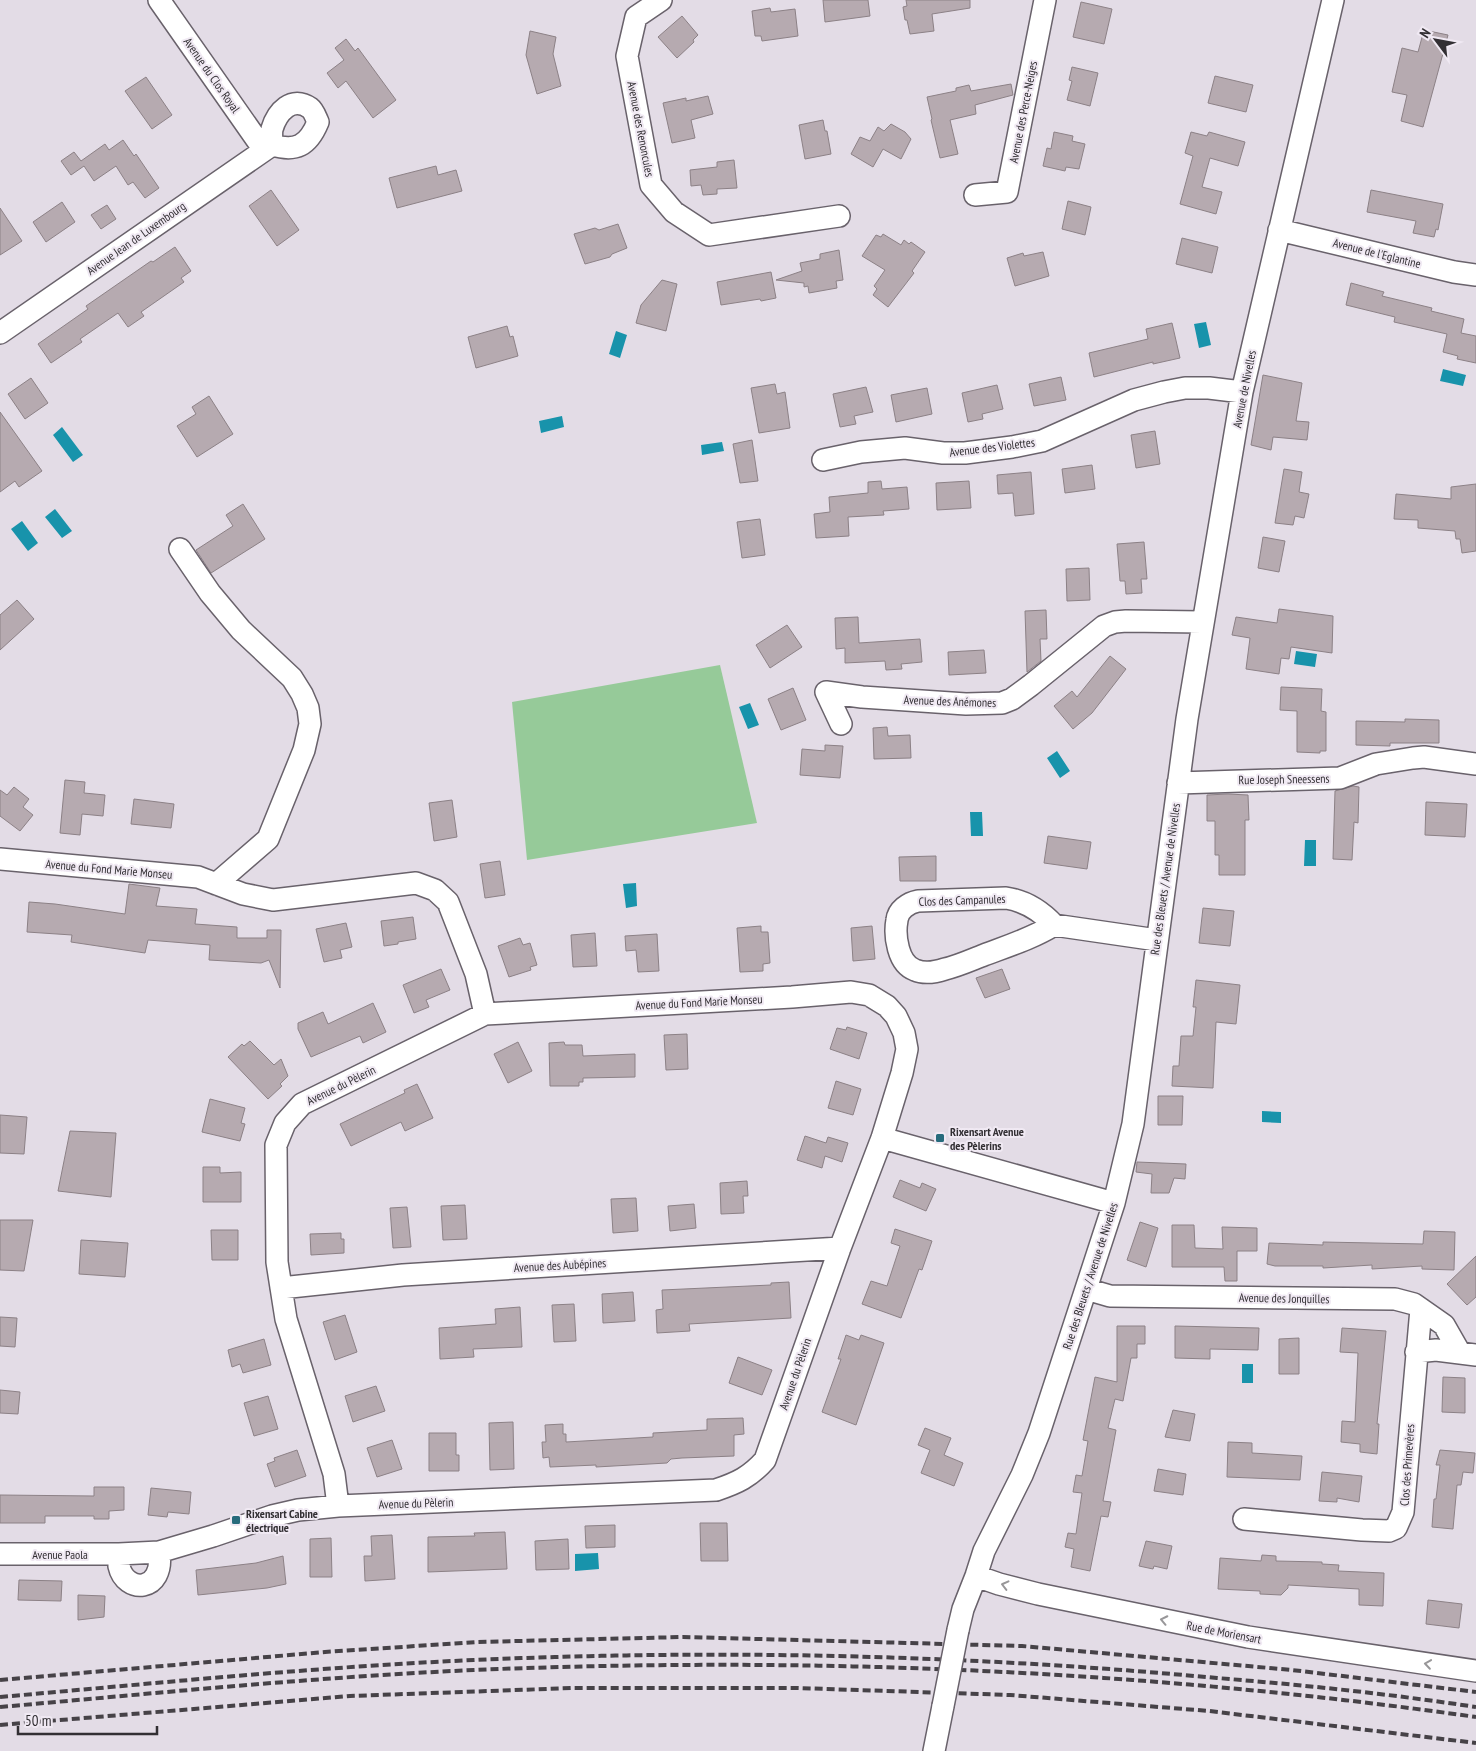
<svg xmlns="http://www.w3.org/2000/svg" width="1476" height="1751" viewBox="0 0 1476 1751" font-family="'PT Sans Narrow',sans-serif">
<style>
.green{fill:#96ca99}
.water{fill:#1893ab}
.building{fill:#b6aab0;stroke:#8c8186}
.lines{fill:none;stroke-linecap:round;stroke-linejoin:round}
.minor-casing{stroke:#69626b;stroke-width:24}
.minor{stroke:#fff;stroke-width:21}
.rail{stroke:#464247;stroke-width:4;stroke-dasharray:8 4;stroke-linecap:butt}
.minor-bridge-casing{stroke:#69626b;stroke-width:24;stroke-linecap:butt}
.minor-bridge{stroke:#fff;stroke-width:21}
.oneway{stroke:#989799}
.poi-dot{fill:#276b7c;stroke:#f0e9f3;stroke-width:2}
.labels{text-anchor:middle;dominant-baseline:central;stroke-width:4;stroke-linejoin:round;paint-order:stroke}
.street-label{font-size:12px;fill:#322f33;stroke:#f0e9f3}
.poi-label{font-size:12px;font-weight:bold;fill:#322f33;stroke:#f0e9f3;text-anchor:start}
</style>
<rect width="100%" height="100%" fill="#e3dce6"/>
<path class="green" d="M720,665l37,158 -230,37 -15,-158z"/>
<path class="water" d="M1206,322l5,23 -12,3 -5,-24z
M616,331l11,4 -7,23 -11,-4z
M1443,369l23,6 -3,11 -23,-5z
M562,416l2,11 -23,6 -2,-12z
M62,427l21,28 -10,7 -20,-27z
M722,442l2,9 -22,4 -1,-10z
M55,509l17,22 -10,7 -17,-21z
M22,521l16,22 -10,8 -17,-22z
M1296,651l21,3 -2,13 -21,-3z
M750,703l9,22 -11,4 -9,-22z
M1057,751l13,20 -10,7 -13,-20z
M970,812h12l1,24h-12z
M1305,840h11v26h-12z
M636,883l1,23 -11,2 -3,-24z
M1262,1111l19,1v11l-19,-1z
M1242,1364h11v19h-11z
M598,1553l1,16 -24,2v-17z"/>
<path class="building" d="M823,0h45l2,16 -45,6z
M906,0h64v8l-38,6 2,17 -24,3 -3,-14h-2l-2,-13 4,-1z
M1081,2l31,7 -8,35 -31,-7z
M770,8l1,4 24,-3 3,27 -36,5 -1,-5h-6l-3,-25z
M682,16l16,19 -5,5 1,2 -17,16 -19,-21z
M1424,30l24,5 -25,92 -22,-6 6,-26 -15,-3 10,-44 16,4z
M530,31l26,6 -3,17 8,32 -24,8 -11,-39z
M346,39l9,12 3,-3 38,52 -23,18 -27,-37 -8,7 -11,-15 17,-13 -9,-12z
M1072,67l26,6 -8,33 -23,-6 5,-19 -3,-1z
M1215,76l38,9 -7,27 -38,-9z
M146,77l26,38 -20,14 -27,-38z
M1011,84l2,11 -38,10 1,9 -26,6 8,34 -18,4 -9,-38 1,-1 -5,-22 29,-6v-3l13,-3 2,6z
M708,96l5,18 -22,6 4,18 -23,5 -9,-40 23,-5v3z
M823,120l2,11h2l4,23 -26,5 -6,-34z
M891,124l14,8 6,7 -10,20 -18,-10 -10,18 -22,-13 9,-17 10,4 8,-14 6,4z
M1054,132l19,4 -1,5 13,3 -6,25 -13,-2 -1,4 -22,-5 4,-18 4,1z
M1191,132l16,4 2,-4 36,10 -7,24 -28,-8 -8,29 20,5 -6,22 -36,-10 13,-48 -8,-3z
M123,140l11,16 2,-2 23,34 -14,10 -12,-16 -5,3 -12,-19 -22,15 -10,-15 -13,9 -10,-14 13,-9 7,9 24,-17 4,6z
M734,160l3,28 -20,1v5l-14,1 -2,-10 -10,1 -1,-16 27,-3v-5z
M436,166l2,9 18,-5 6,21 -65,17 -8,-30z
M271,190l28,40 -22,16 -28,-40z
M1371,190l72,14 -5,26 -2,-1 -2,8 -21,-4 3,-12 -49,-9z
M1068,201l23,6 -6,28 -23,-6z
M62,202l13,20 -29,20 -13,-20z
M107,205l9,14 -15,10 -10,-14z
M0,208l22,33 -22,14z
M618,224l9,24 -15,6 -2,3 -25,7 -11,-30 21,-6 4,2z
M883,234l18,11 3,-5 5,4 2,-2 14,10 -13,19 2,2 -26,34 -15,-12 4,-6 -3,-3 11,-16 -23,-14 14,-21 5,2z
M1182,238l36,9 -6,26 -36,-9z
M175,247l16,24 -10,7 3,4 -43,30 3,4 -16,11 -10,-14 -38,26 2,3 -31,21 -13,-19 50,-35 -2,-3 65,-45 2,1z
M839,250l4,30 -7,1 1,7 -28,5 -1,-7 -4,1v-4l-28,-3 26,-9 -2,-8 20,-4v-5z
M1043,252l6,24 -34,10 -8,-28 16,-5 1,3z
M771,272l5,26 -15,3 -1,-2 -39,6 -4,-23z
M662,280l15,4 -11,47 -30,-8 5,-18z
M1351,283l33,9 -2,4 50,12 -1,3 33,8 -3,14 15,3v27l-19,-4 1,-3 -15,-4 4,-18 -53,-12 1,-5 -49,-12z
M1172,323l8,35 -27,6v-2l-59,15 -5,-24 59,-14 -2,-10z
M507,326l3,11 3,-1 5,20 -42,12 -8,-31z
M1263,375l39,8 -6,38 13,1 -2,18 -34,-3 -2,13 -20,-5z
M1061,377l5,23 -32,6 -5,-22z
M31,378l17,25 -23,16 -17,-25z
M775,384l2,10 8,-2 5,36 -31,5 -8,-45z
M997,385l6,24 -21,5 1,5 -15,3 -6,-29z
M866,387l7,25 -19,4 2,8 -16,3 -7,-33z
M927,388l5,26 -36,8 -5,-27z
M209,396l24,38 -36,23 -20,-31 19,-12 -4,-7z
M0,412l42,59 -23,16 -4,-6 -15,11z
M1155,431l5,33 -24,4 -5,-33z
M752,440l6,41 -18,2 -7,-39z
M1092,465l3,24 -30,4 -3,-24z
M1284,469l18,3 -3,20 10,2 -5,24 -9,-2 -2,9 -18,-2z
M1031,472l3,42 -19,2 -2,-23 -15,1 -1,-19z
M881,481l1,8 25,-2 2,22 -26,2 1,4 -36,2 1,19 -33,2 -2,-24 16,-2 -1,-15 39,-4v-11z
M969,481l2,27 -34,2 -1,-27z
M1476,484v67l-14,2 -2,-14h-4l-1,-8 -37,-3v-8l-24,-1 2,-25 55,5v-12z
M243,504l22,35 -54,34 -15,-23 37,-24 -7,-11z
M760,519l5,36 -23,3 -5,-36z
M1263,537l22,4 -6,31 -21,-4z
M1144,542l3,37h-6l1,14 -16,1 -1,-13h-5l-3,-37z
M1089,568l1,32 -23,1 -1,-32z
M17,600l17,19 -34,31v-35z
M1279,609l54,7 -1,37 -41,-6 -2,12 -8,-1 -2,16 -33,-5 4,-31 -18,-3 4,-18 41,6z
M1046,610l1,29h-7l1,22 -14,11 -2,-61z
M858,617l1,26 61,-4 2,23 -21,2 1,5 -16,1 -1,-9 -40,2v-15l-9,1 -1,-31z
M787,625l15,22 -32,21 -14,-23z
M984,650l2,23 -37,2 -1,-23z
M1110,656l16,13 -34,44 -19,16 -19,-23 18,-15 5,6z
M1281,687l41,2 -1,22 5,1v39h-6v2l-23,-1v-41l-17,-1z
M793,688l13,32 -25,10 -13,-31z
M1405,719l34,1v23h-49v3l-34,-1v-24l49,1z
M887,727l1,9 22,-1 1,23 -37,1 -1,-31z
M825,745l18,1 -3,32 -40,-3 2,-26 23,2z
M65,780l20,2 -1,11 21,2 -2,21 -21,-2 -2,21 -20,-2z
M1353,786l6,1 -1,36 -4,-1 -2,38 -19,-1 2,-68z
M14,787l15,12 -6,8 10,8 -13,16 -20,-15v-26l7,5z
M1228,794l20,1 1,25h-4v55h-26v-20h-4v-34h-8v-26z
M134,799l40,5 -3,24 -40,-4z
M452,800l5,37 -23,4 -5,-38z
M1426,802l41,2 -2,33 -40,-2z
M1048,836l43,6 -4,27 -43,-6z
M936,856v25h-36l-1,-24z
M500,861l5,34 -20,3 -5,-34z
M129,884l31,4 -4,18 41,3 -2,15 42,3v11h30v-8h14l-1,58 -11,-28 -8,3 -52,-3 1,-15 -62,-5 -3,13 -74,-11 1,-7 -45,-3 2,-30 26,2 70,10z
M1203,908l31,3 -4,35 -31,-3z
M413,917l3,22 -18,3v2l-14,2 -3,-25z
M346,923l6,24 -12,3 2,8 -18,4 -8,-33z
M761,926v6h7l2,31 -7,1v7l-23,1 -3,-44z
M872,926l3,33 -22,2 -2,-33z
M595,933l2,33 -24,1 -2,-32z
M657,934l2,37 -21,1 -2,-22 -10,1 -1,-15z
M520,938l3,7 7,-2 7,22 -7,2 1,3 -22,7 -11,-31z
M441,969l9,21 -24,10 3,7 -15,6 -11,-28z
M1002,969l8,20 -25,9 -9,-20z
M1196,980l44,5 -4,39 -20,-2 -3,66 -41,-2 1,-20h6l2,-30h12l3,-29h-3z
M373,1003l13,29 -23,11 -3,-7 -49,21 -13,-28v-6l25,-11 5,12z
M847,1027l20,6 -8,26 -29,-10 7,-21 9,2z
M687,1034l1,35 -22,1 -2,-35z
M250,1041l24,24 7,-6 7,17 -8,8 2,2 -14,13 -40,-42 14,-13 2,2z
M518,1042l14,29 -24,12 -14,-29z
M564,1042l1,3h17l1,11 52,-2v23l-52,1v4h-4v4h-29l-1,-43z
M836,1081l25,8 -8,26 -25,-7z
M417,1084l16,34 -28,13 -4,-9 -50,24 -11,-22 65,-31 -1,-3z
M1158,1096h25l-1,29h-24z
M210,1099l35,9 -4,15 4,1 -5,17 -38,-9z
M0,1115l27,2 -3,37 -24,-1z
M70,1131l46,2 -5,64 -53,-6z
M805,1136l21,7 2,-6 20,6 -6,19 -17,-6 -3,12 -25,-8z
M1137,1162l49,2 -1,15 -11,-1 -5,15h-18l1,-19 -16,-2z
M203,1167h17v6l21,-1v30h-38z
M900,1180l20,8 2,-5 14,6 -10,22 -33,-14z
M747,1181l1,15h-5l1,17 -23,1 -1,-31z
M636,1198l2,33 -25,2 -2,-34z
M694,1204l2,24 -26,3 -2,-25z
M465,1205l2,34 -24,1 -2,-34z
M407,1207l4,40 -18,1 -3,-40z
M0,1220h33l-9,51 -24,-1z
M1140,1222l18,6 -12,39 -19,-7z
M1172,1225h22l1,23 28,1 -1,-22 35,1v23h-20v30h-12l-1,-14h-52z
M895,1229l37,12 -10,29 -3,-1 -18,49 -39,-14 9,-23 16,5 13,-40 -9,-3z
M211,1230h27v30h-26z
M1424,1231l31,1 -1,38 -32,-1v-3l-50,3v-4l-49,3v-2h-48l-8,-2 2,-21 54,2v-3l100,2z
M341,1233v6h3v14l-33,2 -1,-21z
M81,1240l47,3 -3,34 -46,-3z
M1476,1256v41l-9,8 -20,-21z
M789,1282l2,36 -102,6 1,7 -33,2 -1,-23 7,-1 -1,-19 109,-5v-2z
M633,1292l2,29 -32,2 -1,-29z
M574,1304l2,37 -22,1 -2,-37z
M520,1307l2,40 -49,2 1,8 -34,2 -1,-31 57,-4 -1,-15z
M345,1315l12,37 -22,8 -12,-38z
M0,1317l17,1 -2,29 -15,-1z
M1117,1326h28v18h-8v14h-6l-8,43 -8,-2 -7,29 8,2 -13,71 8,1 -3,15 -7,-1 -11,55 -19,-4 3,-18 -9,-2 3,-14 8,1 6,-41 -9,-1 3,-17 6,1 6,-35 -5,-1 12,-63 22,5z
M1175,1326l84,2 -1,22 -48,-1v10l-35,-1z
M1342,1328l44,3 -9,93h2l-2,30 -17,-2v-8l-19,-2 1,-21 13,1 3,-69 -18,-1z
M846,1335l13,5 2,-5 23,8 -28,82 -34,-13 19,-53h-3z
M1299,1338v36h-20v-35z
M264,1339l7,26 -28,8 -3,-9 -8,3 -4,-17z
M738,1357l34,13 -10,25 -33,-12z
M1443,1377l22,1v35l-23,-1z
M376,1386l9,25 -32,11 -8,-26z
M0,1390l20,2 -2,22 -18,-1z
M268,1396l10,33 -24,7 -10,-33z
M1173,1410l22,4 -5,27 -25,-4z
M743,1418l1,16 -10,1v21l-52,2 -11,1 -4,4 -71,4v-2l-46,2 -1,-10 -6,1 -1,-16h4l-1,-17 18,-1v10h3v8l87,-5v-4l54,-3v-11z
M513,1422l1,47 -24,1 -1,-47z
M925,1428l26,10 -7,17 19,8 -9,23 -33,-13 9,-23 -12,-5z
M429,1433h27v22h3v16h-30z
M392,1440l10,29 -25,8 -10,-29z
M1228,1442l24,1v10l50,3 -2,24 -73,-3z
M297,1450l9,26 -31,11 -8,-23 8,-3 -1,-3z
M1440,1450l35,3 -2,20 -10,-1 -2,13h-4l-4,44 -21,-2 2,-28h2l4,-34h-4z
M1158,1469l28,5 -3,21 -29,-4z
M1322,1472l40,4 -3,26 -22,-4v4l-18,-1z
M94,1487h30v23l-15,1v8h-15v-3h-49v7h-45v-28l94,1z
M151,1488l40,4 -2,22 -21,-2 -1,5 -19,-2z
M700,1523h27l1,38h-27z
M615,1525v22l-29,1 -1,-22z
M505,1532l2,37 -79,3v-35l47,-1 -1,-3z
M392,1535l3,44 -30,2 -1,-25h8l-1,-20z
M331,1538l1,39h-22v-38z
M568,1539l1,30 -33,1 -1,-29z
M1146,1541l26,5 -5,23 -13,-3 -1,3 -14,-3z
M1262,1555l14,1v5l46,1v2l17,1 -1,6 46,2 -1,33 -24,-1v-16l-71,-4v3l-7,7 -21,-1v-3l-42,-2 2,-31 41,3z
M283,1556l3,28 -19,4 -69,7 -2,-25 60,-7z
M19,1580l43,1 -1,20 -43,-1z
M78,1595l27,1 -1,21 -26,3z
M1428,1600l34,4 -3,24 -33,-4z"/>
<g class="lines">
<defs>
<path id="minor" d="M159,0l105,150
M661,0l-25,17 -9,39 24,129 23,27 35,23 130,-19
M975,195l32,-3 38,-192
M1279,230l175,42 22,3
M0,333l272,-188c0,-6 -1,-11 0,-16 5,-17 20,-34 38,-21 4,3 6,10 8,14 -10,24 -22,30 -46,23
M823,460l38,-8 44,-4 38,5h22l47,-6 30,-6 92,-41 30,-8 21,-4h24l33,4
M180,549l30,44 31,37 51,48 10,16 6,14 2,16 -6,26 -36,89 -52,45
M841,724l-15,-32 36,5 104,7 36,-1 10,-4 19,-14 73,-59 11,-4 11,-1 76,1
M1178,783l162,-5 36,-14 37,-6 11,-1 52,7
M0,859l198,18 45,17 30,6 143,-17 19,7 13,12 28,72 9,40 307,-17 59,-5 18,3 18,11 9,10 8,17 3,16 -5,24 -20,65 -42,110 -75,212c-15,17 -28,23 -49,30l-378,16 -40,4 -26,6 -59,20 -54,16 -40,2h-119
M1006,898c19,3 35,13 48,27 -21,13 -46,21 -70,30 -13,5 -26,11 -39,14 -9,3 -21,5 -30,1 -17,-6 -21,-34 -18,-50 1,-10 11,-17 21,-19z
M1054,925l103,15
M882,1138l232,65
M281,1288l122,-13 437,-27
M1086,1289l24,7 285,3 19,5 30,21 16,28
M1416,1352l20,-2 40,5
M338,1506l-4,-32 -48,-155 -9,-57 -1,-117 9,-22 17,-19 183,-90
M1244,1519l118,11 27,1 7,-3 7,-16 18,-203
M119,1554c0,4 0,8 0,12 6,28 46,27 40,-14
M976,1576l23,8 39,10 210,43 228,34
M958,1630l5,-21 13,-33 8,-25 38,-76 17,-42 75,-230 19,-79 54,-405 55,-327 91,-392
M934,1751l9,-45"/>
</defs>
<use href="#minor" class="minor-casing"/>
<use href="#minor" class="minor"/>
<path class="rail" d="M0,1680l325,-28 152,-10 206,-5 339,9 270,24 184,22
M0,1697c158,-14 316,-30 474,-37 248,-11 497,-5 743,18 87,7 173,16 259,29
M0,1707c158,-14 316,-30 474,-37 334,-14 671,0 1002,47
M0,1725l350,-29 223,-8h223l214,7 199,16 267,32"/>
<defs>
<path id="minor-bridge" d="M943,1706l15,-76"/>
</defs>
<use href="#minor-bridge" class="minor-bridge-casing"/>
<use href="#minor-bridge" class="minor-bridge"/>
</g>
<defs><path id="oneway-chevron" d="M-2-3.5L2.5 0L-2 3.5" fill="none" stroke-width="1.6" stroke-linecap="round" stroke-linejoin="round" transform="scale(1.25)"/></defs>
<g class="oneway">
<use href="#oneway-chevron" transform="translate(1005 1585) rotate(-166)"/>
<use href="#oneway-chevron" transform="translate(1164 1620) rotate(-168)"/>
<use href="#oneway-chevron" transform="translate(1428 1664) rotate(-172)"/>
</g>
<g class="poi-dot">
<rect x="935" y="1133" width="10" height="10" rx="2.5"/>
<rect x="231" y="1515" width="10" height="10" rx="2.5"/>
</g>
<g class="labels">
<g class="street-label">
<text transform="translate(212 75) rotate(55)">Avenue du Clos Royal</text>
<text transform="translate(1023 112) rotate(-79)">Avenue des Perce-Neiges</text>
<text transform="translate(641 129) rotate(79)">Avenue des Renoncules</text>
<text transform="translate(136 238) rotate(-35)">Avenue Jean de Luxembourg</text>
<text transform="translate(1377 253) rotate(14)">Avenue de l'Eglantine</text>
<text transform="translate(1244 389) rotate(-79)">Avenue de Nivelles</text>
<text transform="translate(992 447) rotate(-7)">Avenue des Violettes</text>
<text transform="translate(950 701) rotate(2)">Avenue des Anémones</text>
<text transform="translate(1284 779) rotate(-1)">Rue Joseph Sneessens</text>
<text transform="translate(109 869) rotate(5)">Avenue du Fond Marie Monseu</text>
<text transform="translate(1165 879) rotate(-82)">Rue des Bleuets / Avenue de Nivelles</text>
<text transform="translate(962 900) rotate(-2)">Clos des Campanules</text>
<text transform="translate(699 1002) rotate(-3)">Avenue du Fond Marie Monseu</text>
<text transform="translate(341 1085) rotate(-26)">Avenue du Pèlerin</text>
<text transform="translate(560 1265) rotate(-3)">Avenue des Aubépines</text>
<text transform="translate(1090 1276) rotate(-72)">Rue des Bleuets / Avenue de Nivelles</text>
<text transform="translate(1284 1298) rotate(1)">Avenue des Jonquilles</text>
<text transform="translate(795 1374) rotate(-71)">Avenue du Pèlerin</text>
<text transform="translate(1407 1465) rotate(-86)">Clos des Primevères</text>
<text transform="translate(416 1503) rotate(-2)">Avenue du Pèlerin</text>
<text x="60" y="1554">Avenue Paola</text>
<text transform="translate(1224 1632) rotate(11)">Rue de Moriensart</text>
</g>
<g class="poi-label">
<text x="950" y="1131">Rixensart Avenue<tspan x="950" dy="14">des Pèlerins</tspan></text>
<text x="246" y="1513">Rixensart Cabine<tspan x="246" dy="14">électrique</tspan></text>
</g>
</g>
<g transform="translate(1436 40) rotate(302)" stroke="#f0e9f3" stroke-width="4" paint-order="stroke">
<path d="M0-4L9 19L0 12L-9 19Z" fill="#322f33"/>
<text y="-8" font-size="14" font-weight="bold" text-anchor="middle" fill="#322f33">N</text>
</g>
<path d="M18 1726v8h139v-8" fill="none" stroke="#322f33" stroke-width="2.5"/>
<text x="25" y="1726" font-size="15" fill="#322f33" stroke="#f0e9f3" stroke-width="4" paint-order="stroke">50 m</text>
</svg>
